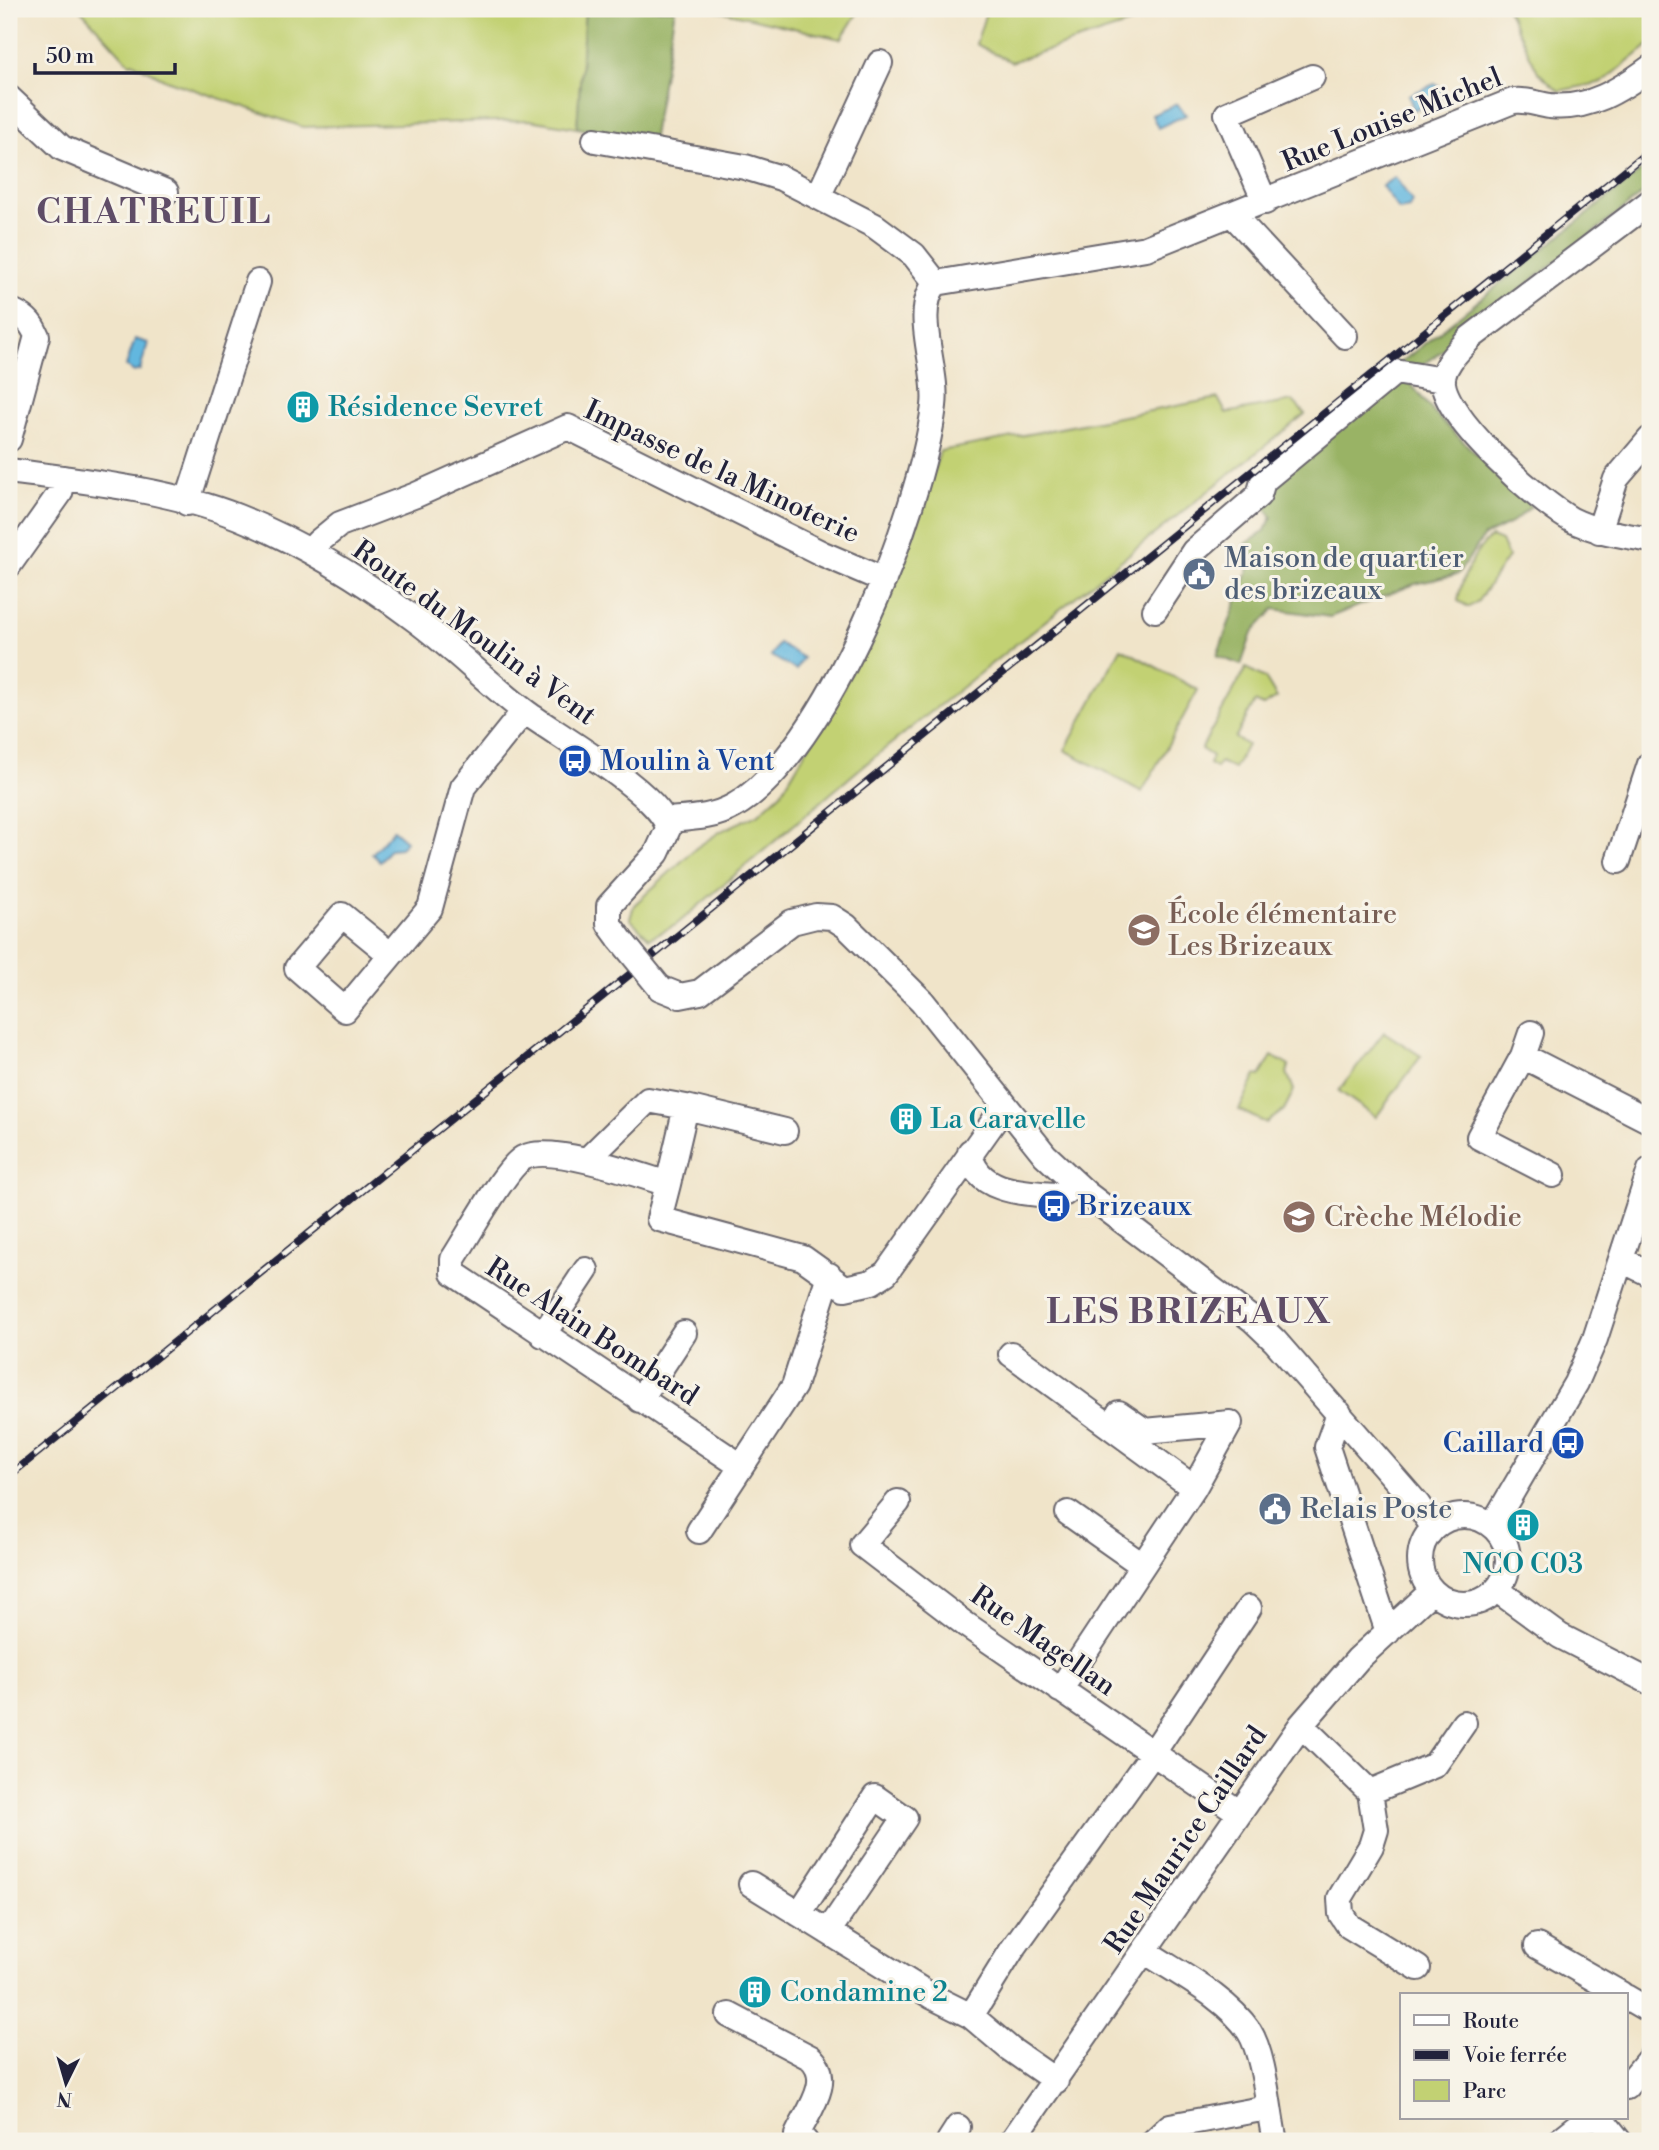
<svg xmlns="http://www.w3.org/2000/svg" width="1659" height="2150" viewBox="0 0 1659 2150" font-family="'Libre Bodoni',serif">
<style>
.green{fill:#c2d173;stroke:#727a57;stroke-width:2}
.forest{fill:#99b365;stroke:#5e6a50;stroke-width:2}
.water{fill:#62b7df;stroke:#426c8d;stroke-width:2}
.lines{fill:none;stroke-linecap:round;stroke-linejoin:round}
.minor-casing{stroke:#6a666d;stroke-width:28}
.minor{stroke:#fff;stroke-width:24}
.rail-casing{stroke:#22223b;stroke-width:8}
.rail{stroke:#f7f3e8;stroke-width:5;stroke-dasharray:16;stroke-linecap:butt}
.minor-bridge-casing{stroke:#6a666d;stroke-width:28;stroke-linecap:butt}
.minor-bridge{stroke:#fff;stroke-width:24}
.labels{text-anchor:middle;dominant-baseline:central;stroke-width:6;stroke-linejoin:round;paint-order:stroke}
.street-label{font-size:28px;fill:#22223b;stroke:#f7f3e8}
.culture-label{font-size:28px;fill:#0d838f;stroke:#f7f3e8;text-anchor:start}
.service-label{font-size:28px;fill:#4e5e75;stroke:#f7f3e8;text-anchor:start}
.transit-label{font-size:28px;fill:#164399;stroke:#f7f3e8;text-anchor:start}
.education-label{font-size:28px;fill:#785e54;stroke:#f7f3e8;text-anchor:start}
.district-label{font-size:35px;font-weight:bold;letter-spacing:2px;fill:#5f4d67;stroke:#f7f3e8}
</style>
<rect width="100%" height="100%" fill="#f7f3e8"/>
<filter id="ink" filterUnits="userSpaceOnUse"><feTurbulence type="fractalNoise" baseFrequency=".0143" numOctaves="2"/><feDisplacementMap in="SourceGraphic" scale="14" xChannelSelector="R" yChannelSelector="G"/><feConvolveMatrix kernelMatrix="1 2 1 2 8 2 1 2 1" color-interpolation-filters="sRGB"/></filter>
<filter id="wash" filterUnits="userSpaceOnUse"><feTurbulence type="fractalNoise" baseFrequency=".00686" numOctaves="4" result="noise"/><feDisplacementMap in="SourceGraphic" scale="28" xChannelSelector="R" yChannelSelector="G"/><feGaussianBlur stdDeviation="1.57" result="paint"/><feColorMatrix in="noise" values="0 0 0 0 0 0 0 0 0 0 0 0 0 0 0 0 0 1.4 0 .05"/><feComposite in="paint" operator="in"/></filter>
<g filter="url(#wash)">
<rect width="100%" height="100%" fill="#f0e4c9"/>
<path class="green" d="M80,9h505l-8,119 -47,-8 -227,7 -137,-47 -34,-18 -2,2z
M712,9h148l-19,30z
M987,9h189l-165,53 -35,-18z
M1507,9h143v35l-47,38 -44,9 -21,-19z
M1218,398l8,15 67,-12 12,13 -443,353 -186,158 -27,13 -19,-19 4,-14 62,-57 25,-17 37,-17 23,-21 60,-101 73,-160 26,-81z
M1491,537l10,4 7,16 -30,44 -9,6 -11,-6c3,-21 16,-51 33,-64z
M1121,648l77,42 -56,102 -77,-42z
M1246,668l19,10 12,20 -14,8 -8,-4 -20,36 12,7 -13,24 -14,-7 -4,6 -7,-4 3,-8 -11,-7z
M1384,1032l37,24 -45,61 -37,-26z
M1272,1056l17,10 -2,7 7,17 -10,20 -18,13 -27,-13 17,-35 4,1z"/>
<path class="forest" d="M585,9h90l-23,133 -75,-14z
M1650,164v24l-217,170 -29,17 31,39 96,93 -20,16 -27,13 -26,38 -43,10 -85,33 -56,-8 -22,24 -11,32 -24,-9 32,-88 -5,-23 20,-13 8,-15 -16,-22 123,-115z"/>
<path class="water" d="M1435,84l6,4v10l-27,12 -6,-15z
M1177,104l9,11 -28,13 -6,-13z
M1395,177l17,24 -3,7 -10,2 -17,-24z
M135,339l13,4 -8,27 -6,2 -8,-6z
M779,643l24,15 -7,12 -25,-14z
M393,830l13,11 -6,7 -10,1 -10,12 -8,-7z"/>
</g>
<g filter="url(#ink)">
<g class="lines">
<defs>
<path id="minor" d="M9,98l53,50 104,44
M595,140l150,27 36,11 94,48 39,29 22,28
M819,195l61,-132
M1265,202l-38,-88 85,-37
M1650,202l-180,136c-10,12 -24,23 -27,39 -5,37 97,126 129,143 24,12 52,15 78,20
M1233,215l112,121
M936,283l210,-35 367,-147c14,-2 23,3 37,5 39,4 70,-16 100,-38
M9,310c15,6 22,11 28,26l-28,103
M9,471c75,10 158,18 229,46 62,25 121,61 175,101 40,29 74,65 114,95 30,22 137,83 141,116l-11,24 -48,53v18l11,15
M187,503l71,-221
M1599,531l17,-52 34,-40
M311,552l7,-10 22,-18 76,-29 152,-68 255,127 61,26
M9,565l51,-72 4,-15
M1155,610l39,-59 65,-56 4,-14 132,-109 48,8
M667,820c24,-2 46,-2 67,-14 94,-54 187,-295 200,-400 5,-37 -23,-94 2,-123
M1618,861l32,-97
M391,955l-49,-40 -45,53 48,42 85,-102 33,-121 61,-76
M660,988l20,8 20,-4 92,-70 24,-6 16,1 14,9 76,75 123,154 42,39 166,126 22,21 143,164 16,23
M1523,1056l8,-23
M970,1152c4,40 54,41 86,43l9,-2 10,-9
M587,1160l61,-60 38,7
M1553,1175l-74,-38 44,-81 127,65
M668,1184l18,-77 99,24
M1622,1260l28,14
M543,1335l43,-65
M1011,1354l183,134 -134,202
M640,1400l44,-67
M1119,1413l26,18 85,-8 -36,65
M1339,1413l-12,34 61,185
M741,1466l-288,-193v-14c14,-21 52,-91 70,-101 26,-15 116,17 145,26l-9,35 144,39 42,30 27,-6 14,-9 118,-166
M898,1502l-36,43 103,79 275,189
M1068,1513l74,52
M1420 1560a44 44 0 1 1 88 0a44 44 0 1 1-88 0Z
M1492,1526l84,-143 19,-44 55,-169
M699,1531l95,-145 35,-111
M1497,1590l63,46 90,46
M1301,1725l69,67 6,38 -5,16 -31,52 1,16 8,12 69,42
M1370,1792l65,-27 29,-42
M751,1884l182,113 38,19 39,33 46,32
M799,1914l76,-117 30,21 -77,114
M1537,1946l84,48
M1146,1952c33,22 80,45 103,79 16,25 19,80 26,110
M1626,1997l24,14
M729,2015l82,43c23,22 -3,53 -14,77l8,6
M971,2016l41,-66 141,-197 96,-145
M1626,2087l24,-29
M1600,2117l19,24
M949,2141l9,-14
M1012,2141l289,-416 57,-66 74,-68
M1154,2141l16,-15 97,-18
M1559,2141l28,-22 12,-1"/>
</defs>
<use href="#minor" class="minor-casing"/>
<use href="#minor" class="minor"/>
<defs>
<path id="rail" d="M9,1476l1641,-1326"/>
</defs>
<use href="#rail" class="rail-casing"/>
<use href="#rail" class="rail"/>
<defs>
<path id="minor-bridge" d="M620,939l40,49"/>
</defs>
<use href="#minor-bridge" class="minor-bridge-casing"/>
<use href="#minor-bridge" class="minor-bridge"/>
</g>
</g>
<defs>
<symbol id="building-disc" viewBox="-11 -11 22 22"><circle r="9.5" fill="#0f9aa8" stroke="#f7f3e8"/><path d="M-4-6H4V6H1V3H-1V6H-4ZM-2.5-4.3h1.7v1.8h-1.7ZM.8-4.3h1.7v1.8H.8ZM-2.5-1h1.7V.8h-1.7ZM.8-1h1.7V.8H.8Z" fill="#fff"/></symbol>
<symbol id="civic-disc" viewBox="-11 -11 22 22"><circle r="9.5" fill="#5c6f8a" stroke="#f7f3e8"/><path d="M-.6-6.5H3V-4.5H.6V-3L4-1V1h2V6H-6V1h2V-1L-.6-3ZM-1.2 2.5V6h2.4V2.5Z" fill="#fff"/></symbol>
<symbol id="bus-disc" viewBox="-11 -11 22 22"><circle r="9.5" fill="#1a4fb4" stroke="#f7f3e8"/><path d="M-5-6H5V4H4V6H2V4H-2V6H-4V4H-5ZM-3.5-4V0h7V-4ZM-3.5 1.2v1.5H-2V1.2ZM2 1.2v1.5H3.5V1.2Z" fill="#fff"/></symbol>
<symbol id="school-disc" viewBox="-11 -11 22 22"><circle r="9.5" fill="#8d6e63" stroke="#f7f3e8"/><path d="M0-5L7-2L0 1L-7-2ZM-4 1L0 2.5L4 1V4Q0 6-4 4Z" fill="#fff"/></symbol>
</defs>
<g fill-rule="evenodd">
<use href="#building-disc" x="284" y="388" width="38" height="38"/>
<use href="#civic-disc" x="1180" y="555" width="38" height="38"/>
<use href="#bus-disc" x="556" y="742" width="38" height="38"/>
<use href="#school-disc" x="1125" y="911" width="38" height="38"/>
<use href="#building-disc" x="887" y="1100" width="38" height="38"/>
<use href="#bus-disc" x="1035" y="1187" width="38" height="38"/>
<use href="#school-disc" x="1280" y="1198" width="38" height="38"/>
<use href="#bus-disc" x="1549" y="1424" width="38" height="38"/>
<use href="#civic-disc" x="1256" y="1490" width="38" height="38"/>
<use href="#building-disc" x="1504" y="1506" width="38" height="38"/>
<use href="#building-disc" x="736" y="1973" width="38" height="38"/>
</g>
<g class="labels">
<g class="street-label">
<text transform="translate(1392 120) rotate(-22)">Rue Louise Michel</text>
<text transform="translate(722 472) rotate(25)">Impasse de la Minoterie</text>
<text transform="translate(474 633) rotate(36)">Route du Moulin à Vent</text>
<text transform="translate(592 1332) rotate(33)">Rue Alain Bombard</text>
<text transform="translate(1043 1641) rotate(35)">Rue Magellan</text>
<text transform="translate(1186 1840) rotate(-56)">Rue Maurice Caillard</text>
</g>
<g class="culture-label">
<text x="328" y="407">Résidence Sevret</text>
<text x="930" y="1119">La Caravelle</text>
<text x="1523" y="1564" text-anchor="middle">NCO C03</text>
<text x="780" y="1992">Condamine 2</text>
</g>
<g class="service-label">
<text x="1224" y="558">Maison de quartier<tspan x="1224" dy="32">des brizeaux</tspan></text>
<text x="1300" y="1509">Relais Poste</text>
</g>
<g class="transit-label">
<text x="600" y="761">Moulin à Vent</text>
<text x="1078" y="1206">Brizeaux</text>
<text x="1544" y="1443" text-anchor="end">Caillard</text>
</g>
<g class="education-label">
<text x="1168" y="914">École élémentaire<tspan x="1168" dy="32">Les Brizeaux</tspan></text>
<text x="1324" y="1217">Crèche Mélodie</text>
</g>
<g class="district-label">
<text x="154" y="212">CHATREUIL</text>
<text x="1189" y="1312">LES BRIZEAUX</text>
</g>
</g>
<rect width="1659" height="2150" fill="none" stroke="#f7f3e8" stroke-width="35"/>
<rect x="1400" y="1993" width="228" height="126" fill="#f7f3e8" stroke="#a29fa3" stroke-width="2"/>
<rect x="1414" y="2015" width="35" height="10" fill="#ffffff" stroke="#a29fa3" stroke-width="2"/>
<text x="1463" y="2028" font-size="21" fill="#22223b">Route</text>
<rect x="1414" y="2050" width="35" height="10" fill="#22223b" stroke="#a29fa3" stroke-width="2"/>
<text x="1463" y="2062" font-size="21" fill="#22223b">Voie ferrée</text>
<rect x="1414" y="2080" width="35" height="21" fill="#c2d173" stroke="#a29fa3" stroke-width="2"/>
<text x="1463" y="2098" font-size="21" fill="#22223b">Parc</text>
<g transform="translate(66 2083) rotate(185)" stroke="#f7f3e8" stroke-width="5" paint-order="stroke">
<path d="M0-5L12 26L0 18L-12 26Z" fill="#22223b"/>
<text y="-10" font-size="19" font-weight="bold" text-anchor="middle" fill="#22223b">N</text>
</g>
<path d="M35 63v10h140v-10" fill="none" stroke="#22223b" stroke-width="3.5"/>
<text x="46" y="63" font-size="21" fill="#22223b" stroke="#f7f3e8" stroke-width="5" paint-order="stroke">50 m</text>
</svg>
